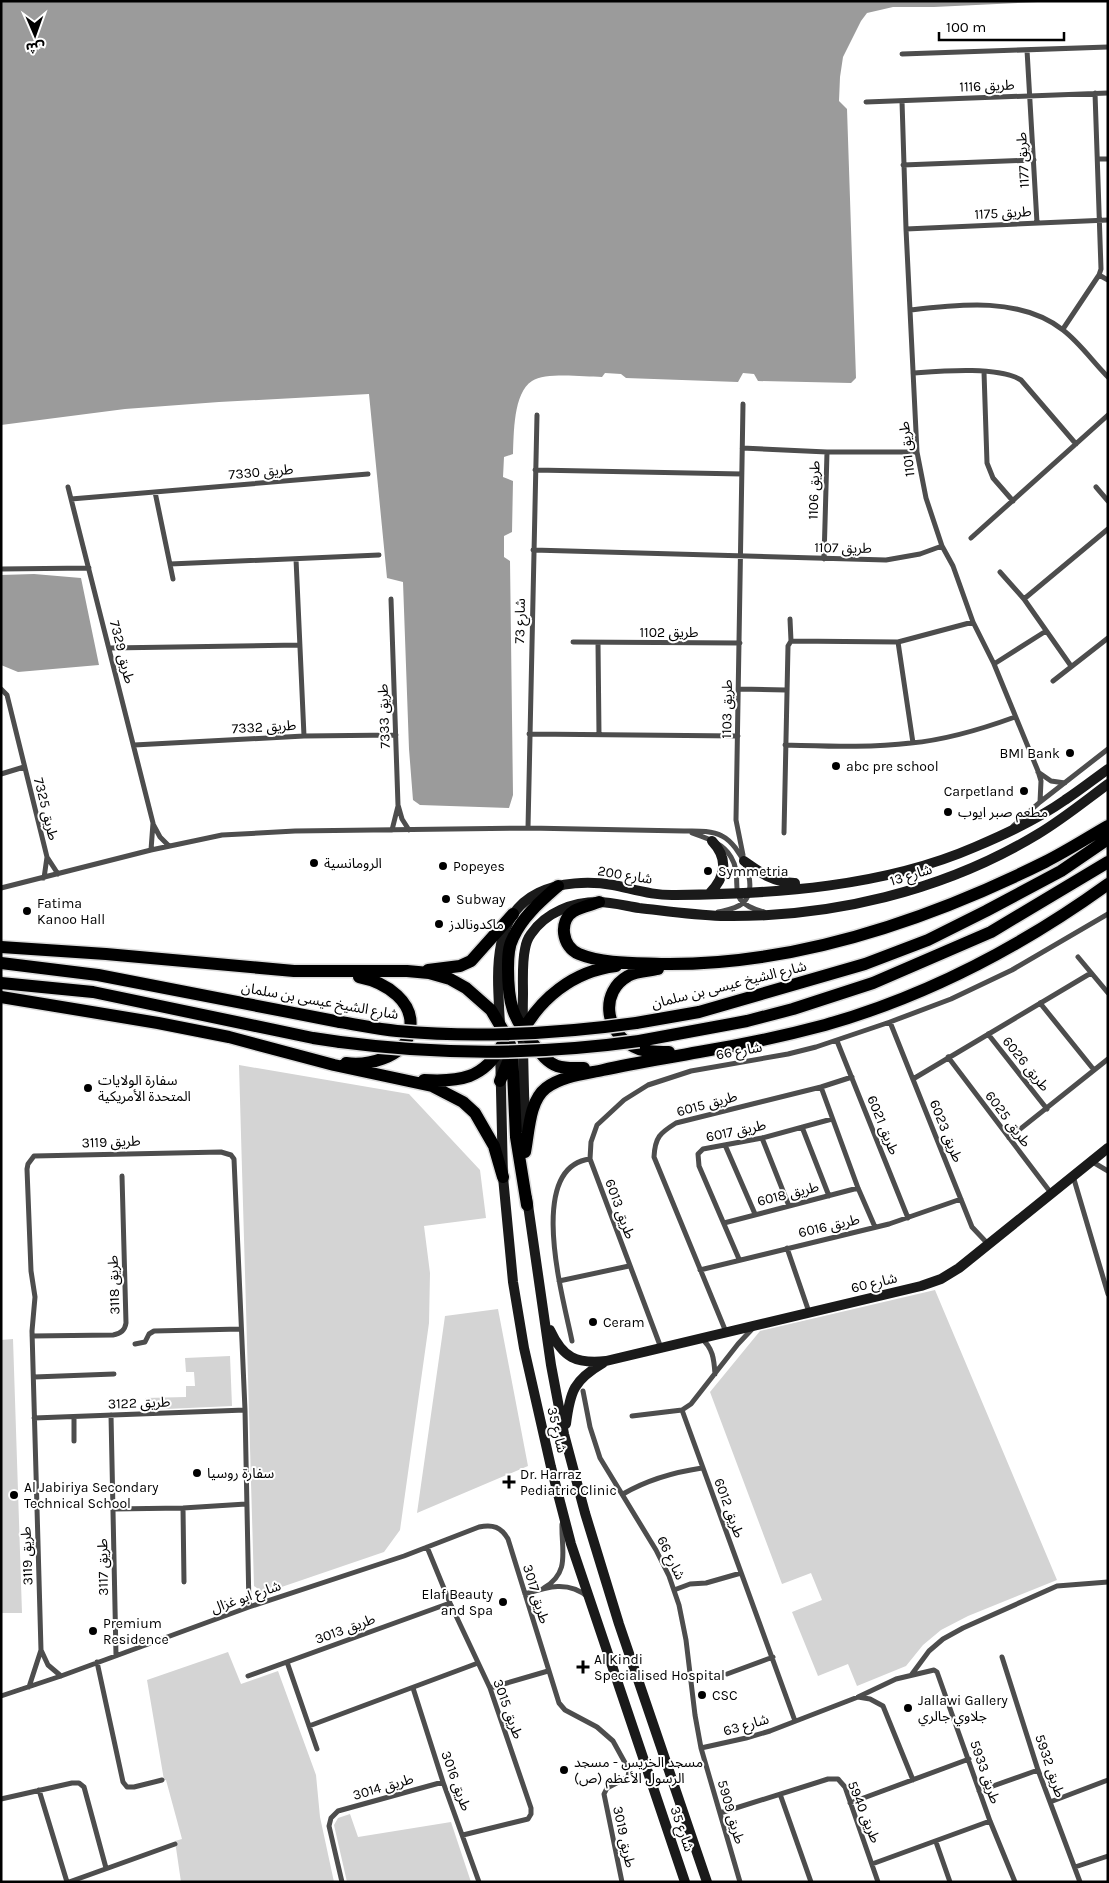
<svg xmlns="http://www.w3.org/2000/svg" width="1109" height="1883" viewBox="0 0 1109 1883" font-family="Karla,'Noto Sans Arabic',sans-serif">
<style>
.green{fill:#d4d4d4}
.water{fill:#9b9b9b}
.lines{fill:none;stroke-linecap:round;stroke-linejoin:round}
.highway-casing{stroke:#dbdbdb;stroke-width:15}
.street{stroke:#4d4d4d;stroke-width:5}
.secondary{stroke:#1a1a1a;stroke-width:10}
.highway{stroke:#000;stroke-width:12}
.highway-bridge-casing{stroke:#dbdbdb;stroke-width:15;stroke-linecap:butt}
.highway-bridge{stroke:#000;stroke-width:12}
.poi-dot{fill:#000;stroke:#fff;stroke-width:2}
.labels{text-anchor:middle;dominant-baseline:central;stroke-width:4;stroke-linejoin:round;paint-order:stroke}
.street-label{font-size:14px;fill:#000;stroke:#fff}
.poi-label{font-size:14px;fill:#000;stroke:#fff;text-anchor:start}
</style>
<rect width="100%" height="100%" fill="#fff"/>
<path class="green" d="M239,1065l170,29 71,76 6,48 -62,8 6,47 -1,50 -29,207 -16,22 -120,41 -10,-7z
M935,1290l122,290 -89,36 -27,14 -18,15 -17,21 -49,20 -9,-22 -30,12 -26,-64 30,-12 -11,-27 -29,11 -72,-192 50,-61z
M498,1309l30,157 -111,47 28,-197z
M13,1339l9,274h-21v-273z
M230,1356l2,50 -87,4v-12l41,-1v-11h9l-1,-14h-8l-1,-14z
M228,1652l13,32 37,-13 38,104 4,42 14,65h-153l-6,-41 7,-2 -16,-59h-2l-17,-100z
M350,1814l8,23 93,-15 20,60h-124l-13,-57 4,-7z"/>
<path class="water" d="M1,1h1059l-126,6h-41l-26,6 -6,8 -18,36 -3,20 -1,24 8,8 9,269 -5,5 -93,-2 -4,-7 -11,-1 -5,9 -112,-4 -5,-4 -16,-1 -3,4c-18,0 -56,-5 -70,4 -19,12 -18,53 -19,73l-9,3 -1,20 10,4 -1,51 -8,4v21l6,4 3,234 -4,13 -89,-3 -7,-5 -4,-51 -6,-167 -16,-4 -18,-184 -150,8 -94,7 -124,16z
M34,574l47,4 18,87 -81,7 -17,-7v-90z"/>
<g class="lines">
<defs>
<path id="highway" d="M558,886c-17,15 -36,31 -45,52 -5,9 -5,20 -5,30 0,36 4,49 27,78 6,8 12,16 22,20 9,3 18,2 27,2
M599,902c-8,3 -18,5 -25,9 -16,10 -12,36 5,43 24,10 56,9 82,10 132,2 267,-44 384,-102 22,-11 42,-24 63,-36
M1,947l105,7 188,17h113l22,2 21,6 16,9 25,22 16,27 5,13 4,87 11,68
M1,963l97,12 242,47
M658,969c-9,2 -22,2 -30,7 -28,16 -23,54 3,69 10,7 26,7 38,7
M428,970l32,-4 11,-5 42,-47
M1,983l92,9 220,46 27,4
M1,997l157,26 71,14 105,28 98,21 31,16 12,11 19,33 9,31
M636,1023l63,-11 166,-48 63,-24 58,-29 75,-40 47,-32
M520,1036c19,-37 53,-65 96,-70
M639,1041l108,-20 46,-12 80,-26 118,-51 117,-70
M346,1063c20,3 57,-5 63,-29 9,-32 -24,-52 -50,-57
M424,1080c35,2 60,-1 78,-35
M500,1081l10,-24
M525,1152c4,-20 4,-51 21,-64 16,-12 38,-14 57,-18 32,-7 64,-12 96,-18 42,-7 85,-16 126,-27 102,-29 197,-79 283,-141"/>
</defs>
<use href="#highway" class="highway-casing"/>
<path class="street" d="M1027,50l10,173
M902,54l206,-7
M902,101l4,128 11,223 9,46 16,48 11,20 20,56 21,42 44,107 3,10 -1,21
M866,102l242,-9
M1098,159h10
M903,165l131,-5
M906,229l202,-9
M1099,275l9,5
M911,310c49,-6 110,-13 152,20 17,13 30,32 45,47
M1063,329l36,-54 2,-6 -6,-176
M984,372l3,91 6,15 20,23
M913,373c28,-2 85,-7 108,7l55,64
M742,448l85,4h90
M535,470l207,4
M68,487l85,336 -2,27
M1096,487l12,14
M155,492l18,87
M71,499l297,-25
M971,538l137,-123
M533,550l353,10 34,-6 22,-8
M296,559l8,177
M824,559l3,-107
M170,564l209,-9
M1,569l88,-1
M1000,572l24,27 47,67
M391,599l7,206 4,14 7,11
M1024,599l84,-70
M791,641l107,1 75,-20
M573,642l167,1
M898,642l15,101
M598,643l1,92
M110,648l189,-3
M994,664l52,-33
M1053,681l55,-43
M1,689l6,6 40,162 11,17
M739,689l47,1
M529,734l209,2
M134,745l170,-9 92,-1
M785,745c42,1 84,3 126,-2 35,-3 71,-14 104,-26
M1038,772l13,9 14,2
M1,774l23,-7
M153,824l7,13 9,9
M1013,826l27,-24 68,-53
M528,828l9,-413
M392,830l6,-24
M692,833c14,5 31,10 39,24 15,25 -10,44 33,55
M784,833l4,-187 3,-5 -1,-22
M743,855l-7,-35 7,-416
M44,878l3,-21
M1,888l150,-38 71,-15 73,-4 233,-3 156,3c12,0 27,-1 38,5 18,9 39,50 21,67 -7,6 -16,7 -25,9
M1078,957l30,36
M1040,1003l54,67
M890,1022l82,205 16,17
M988,1034l59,75
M837,1041l71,177
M948,1057l103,136
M913,1079l178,-106
M821,1087l37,101 17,39
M802,1127l27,69
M762,1138l27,68
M1009,1138l99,-79
M725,1145l30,69
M1091,1161l17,10
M1073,1176l35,118
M724,1223l134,-35
M787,1248l22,64
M739,1259l-40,-93 -1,-12 5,-5 59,-11 70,-19
M700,1270l189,-46 72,-25
M559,1281l70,-15
M726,1332l-72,-175c1,-20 6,-24 22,-34l145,-36 31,-10
M32,1336l81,-1c7,-1 12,-5 13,-12l-4,-147
M701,1338c12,10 13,21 14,36
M572,1341c-8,-40 -47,-174 18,-182
M135,1344l10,-2 4,-8 5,-3 87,-2
M661,1348l-71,-189 1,-17 6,-17 27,-25 24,-15 43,-14 97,-17 28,-7 74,-25 61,-23 61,-29 96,-56
M34,1377l80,-3
M583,1391l7,36 10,31 56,92 13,26 10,29 7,35 9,75 6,33 39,134
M682,1410l113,311
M111,1415l5,240
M632,1416l50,-6 9,-6 47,-60 16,-17
M74,1417v24
M34,1418l211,-8
M623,1494c24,-14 52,-22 79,-26
M183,1508l1,74
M113,1509l70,-1 63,-4
M427,1547l23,56 40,85 41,120v6l-3,5 -65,16
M544,1588c27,-16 17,-38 18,-64
M674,1590l16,-6 16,-1 35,-10
M525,1594c22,-7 43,-14 63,3
M41,1650l7,15 13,11
M1002,1657l36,113 42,112
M97,1662l26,120 4,5h7l28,-7
M287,1662l30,87
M727,1674l46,-17
M912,1674l17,-23 14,-12 20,-11 94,-42 51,-4
M248,1676l202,-73
M29,1687l12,-37 -9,-319 3,-34 -4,-26 -4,-102 1,-5 6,-8 187,-4 10,3 3,4 11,251 4,197
M413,1688l30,94 36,100
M490,1688l58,-17
M1,1696l60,-20 188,-69 155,-51 75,-29c14,-3 22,0 29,12l51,164 6,7 32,17 16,14 16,29 -1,7 -21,11 -3,6 18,88
M858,1697l12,2 13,7 30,74
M309,1726l169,-63
M701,1748l45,-10 24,-7 88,-34 38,-18 38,-9 3,2 53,149 25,61
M39,1790l28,92
M979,1791l59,-21
M780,1794l31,88
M1,1799l71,-16h7l5,4 22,81
M1050,1802l58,-22
M850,1803l119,-44
M720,1813l108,-34h10l7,8 33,95
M936,1842l14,40
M872,1864l118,-43
M1075,1867l33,-11
M69,1882l106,-38
M342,1882l-13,-56 2,-8 7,-7 105,-29"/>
<path class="secondary" d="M744,861c17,12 30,22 51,22
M709,894c17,-17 20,-35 3,-53
M500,1025c-2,-46 -11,-108 38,-132 21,-11 52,-12 75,-8 20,4 41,11 63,10 99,-1 207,-8 299,-48 31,-13 63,-28 90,-47 15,-10 29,-21 43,-31
M500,1047l3,130 10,105 11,66 27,119 20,77 114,338
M525,1129c-1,-45 -3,-90 -2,-135 0,-15 -1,-31 2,-45 1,-6 3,-11 6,-15 15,-22 42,-32 67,-32 14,0 28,4 41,6 27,3 54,7 82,8 109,2 223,-25 317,-82 25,-15 47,-33 70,-50
M527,1198l24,167 13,69 21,79 34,111 88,258
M550,1330c13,28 26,34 56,31l315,-75 20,-7 18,-11 149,-120
M566,1424c4,-33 8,-44 37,-61"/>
<use href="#highway" class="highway"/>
<defs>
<path id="highway-bridge" d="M340,1022c19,3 38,7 57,9 79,7 160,3 239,-8
M340,1042c99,13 199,13 299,-1"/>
</defs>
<use href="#highway-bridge" class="highway-bridge-casing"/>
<use href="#highway-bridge" class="highway-bridge"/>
</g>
<g class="poi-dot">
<circle cx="1070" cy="753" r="5"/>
<circle cx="836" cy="766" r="5"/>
<circle cx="1024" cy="791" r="5"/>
<circle cx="948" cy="812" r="5"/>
<circle cx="314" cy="863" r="5"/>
<circle cx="443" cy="866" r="5"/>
<circle cx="708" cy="871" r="5"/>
<circle cx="446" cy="899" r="5"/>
<circle cx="27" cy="911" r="5"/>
<circle cx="439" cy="924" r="5"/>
<circle cx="88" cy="1088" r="5"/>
<circle cx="593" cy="1322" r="5"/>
<circle cx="197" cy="1473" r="5"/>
<path d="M506.5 1474.5h5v5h5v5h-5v5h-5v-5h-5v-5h5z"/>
<circle cx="14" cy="1495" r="5"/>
<circle cx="503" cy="1602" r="5"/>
<circle cx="93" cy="1631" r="5"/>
<path d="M580.5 1659.5h5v5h5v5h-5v5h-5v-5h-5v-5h5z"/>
<circle cx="702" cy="1695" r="5"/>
<circle cx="908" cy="1708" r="5"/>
<circle cx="564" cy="1770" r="5"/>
</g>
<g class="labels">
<g class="street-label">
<text transform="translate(987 86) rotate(-2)">طريق 1116</text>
<text transform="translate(1023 160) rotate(-93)">طريق 1177</text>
<text transform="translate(1003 213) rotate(-3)">طريق 1175</text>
<text transform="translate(907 449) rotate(-96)">طريق 1101</text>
<text transform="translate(261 472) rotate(-5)">طريق 7330</text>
<text transform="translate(814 490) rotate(-88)">طريق 1106</text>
<text transform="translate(843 548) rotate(1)">طريق 1107</text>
<text transform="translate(520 621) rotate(-89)">شارع 73</text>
<text x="669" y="632">طريق 1102</text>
<text transform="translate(122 652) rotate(76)">طريق 7329</text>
<text transform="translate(727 709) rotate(-89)">طريق 1103</text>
<text transform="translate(384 716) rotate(-92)">طريق 7333</text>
<text transform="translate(264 727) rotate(-3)">طريق 7332</text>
<text transform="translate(46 809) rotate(76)">طريق 7325</text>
<text transform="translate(625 875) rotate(9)">شارع 200</text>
<text transform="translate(911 875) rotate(-17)">شارع 13</text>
<text transform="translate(729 985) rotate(-14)">شارع الشيخ عيسى بن سلمان</text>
<text transform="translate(320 1001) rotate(10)">شارع الشيخ عيسى بن سلمان</text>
<text transform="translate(739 1051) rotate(-10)">شارع 66</text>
<text transform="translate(1026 1064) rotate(51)">طريق 6026</text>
<text transform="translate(707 1104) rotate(-15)">طريق 6015</text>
<text transform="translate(1008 1119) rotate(53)">طريق 6025</text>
<text transform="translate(883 1125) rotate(68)">طريق 6021</text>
<text transform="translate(736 1131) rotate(-12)">طريق 6017</text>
<text transform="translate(946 1131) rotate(68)">طريق 6023</text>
<text transform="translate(111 1142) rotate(-2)">طريق 3119</text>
<text transform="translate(788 1194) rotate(-14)">طريق 6018</text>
<text transform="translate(620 1209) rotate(70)">طريق 6013</text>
<text transform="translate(829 1226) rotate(-13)">طريق 6016</text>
<text transform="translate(874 1283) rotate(-13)">شارع 60</text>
<text transform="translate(114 1285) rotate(-92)">طريق 3118</text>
<text transform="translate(139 1403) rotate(-2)">طريق 3122</text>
<text transform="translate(557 1430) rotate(77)">شارع 35</text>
<text transform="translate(729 1508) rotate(70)">طريق 6012</text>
<text transform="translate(27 1556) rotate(-92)">طريق 3119</text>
<text transform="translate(671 1558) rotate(64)">شارع 66</text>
<text transform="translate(103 1567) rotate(-91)">طريق 3117</text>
<text transform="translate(536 1594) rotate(73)">طريق 3017</text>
<text transform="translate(246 1597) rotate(-19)">شارع ابو غزال</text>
<text transform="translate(345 1629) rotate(-20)">طريق 3013</text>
<text transform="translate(508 1709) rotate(70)">طريق 3015</text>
<text transform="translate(746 1725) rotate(-16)">شارع 63</text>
<text transform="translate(1050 1766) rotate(71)">طريق 5932</text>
<text transform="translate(985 1772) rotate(71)">طريق 5933</text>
<text transform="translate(456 1781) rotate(70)">طريق 3016</text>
<text transform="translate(383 1787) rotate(-16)">طريق 3014</text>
<text transform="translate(731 1812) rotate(74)">طريق 5909</text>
<text transform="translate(864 1812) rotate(68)">طريق 5940</text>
<text transform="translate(682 1829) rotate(71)">شارع 35</text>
<text transform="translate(624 1837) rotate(78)">طريق 3019</text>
</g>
<g class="poi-label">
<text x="1060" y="753" text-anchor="end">BMI Bank</text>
<text x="846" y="766">abc pre school</text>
<text x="1014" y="791" text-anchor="end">Carpetland</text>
<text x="958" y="812">مطعم صبر ايوب</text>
<text x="324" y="863">الرومانسية</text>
<text x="453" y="866">Popeyes</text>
<text x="718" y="871">Symmetria</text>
<text x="456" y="899">Subway</text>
<text x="37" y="903">Fatima<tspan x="37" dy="16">Kanoo Hall</tspan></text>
<text x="449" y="924">ماكدونالدز</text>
<text x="98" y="1080">سفارة الولايات<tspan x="98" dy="16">المتحدة الأمريكية</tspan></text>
<text x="603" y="1322">Ceram</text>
<text x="207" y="1473">سفارة روسيا</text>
<text x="520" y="1474">Dr. Harraz<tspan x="520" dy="16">Pediatric Clinic</tspan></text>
<text x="24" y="1487">Al Jabiriya Secondary<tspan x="24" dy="16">Technical School</tspan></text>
<text x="493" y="1594" text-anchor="end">Elaf Beauty<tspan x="493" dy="16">and Spa</tspan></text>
<text x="103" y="1623">Premium<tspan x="103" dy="16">Residence</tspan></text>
<text x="594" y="1659">Al Kindi<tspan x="594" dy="16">Specialised Hospital</tspan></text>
<text x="712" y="1695">CSC</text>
<text x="918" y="1700">Jallawi Gallery<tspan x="918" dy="16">جلاوي جالري</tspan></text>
<text x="574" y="1762">مسجد الخريس - مسجد<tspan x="574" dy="16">الرسول الأعظم (ص)</tspan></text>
</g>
</g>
<rect width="1109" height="1883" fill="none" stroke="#000000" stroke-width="5"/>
<g transform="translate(35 35) rotate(178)" stroke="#ffffff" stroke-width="4" paint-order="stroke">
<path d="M0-4L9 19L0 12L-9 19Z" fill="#000000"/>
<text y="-8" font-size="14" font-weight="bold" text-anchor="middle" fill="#000000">ش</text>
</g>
<path d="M939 32v8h125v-8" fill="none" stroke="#000000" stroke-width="2.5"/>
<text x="946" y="32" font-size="15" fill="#000000" stroke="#ffffff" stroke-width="4" paint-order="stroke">100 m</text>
</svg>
